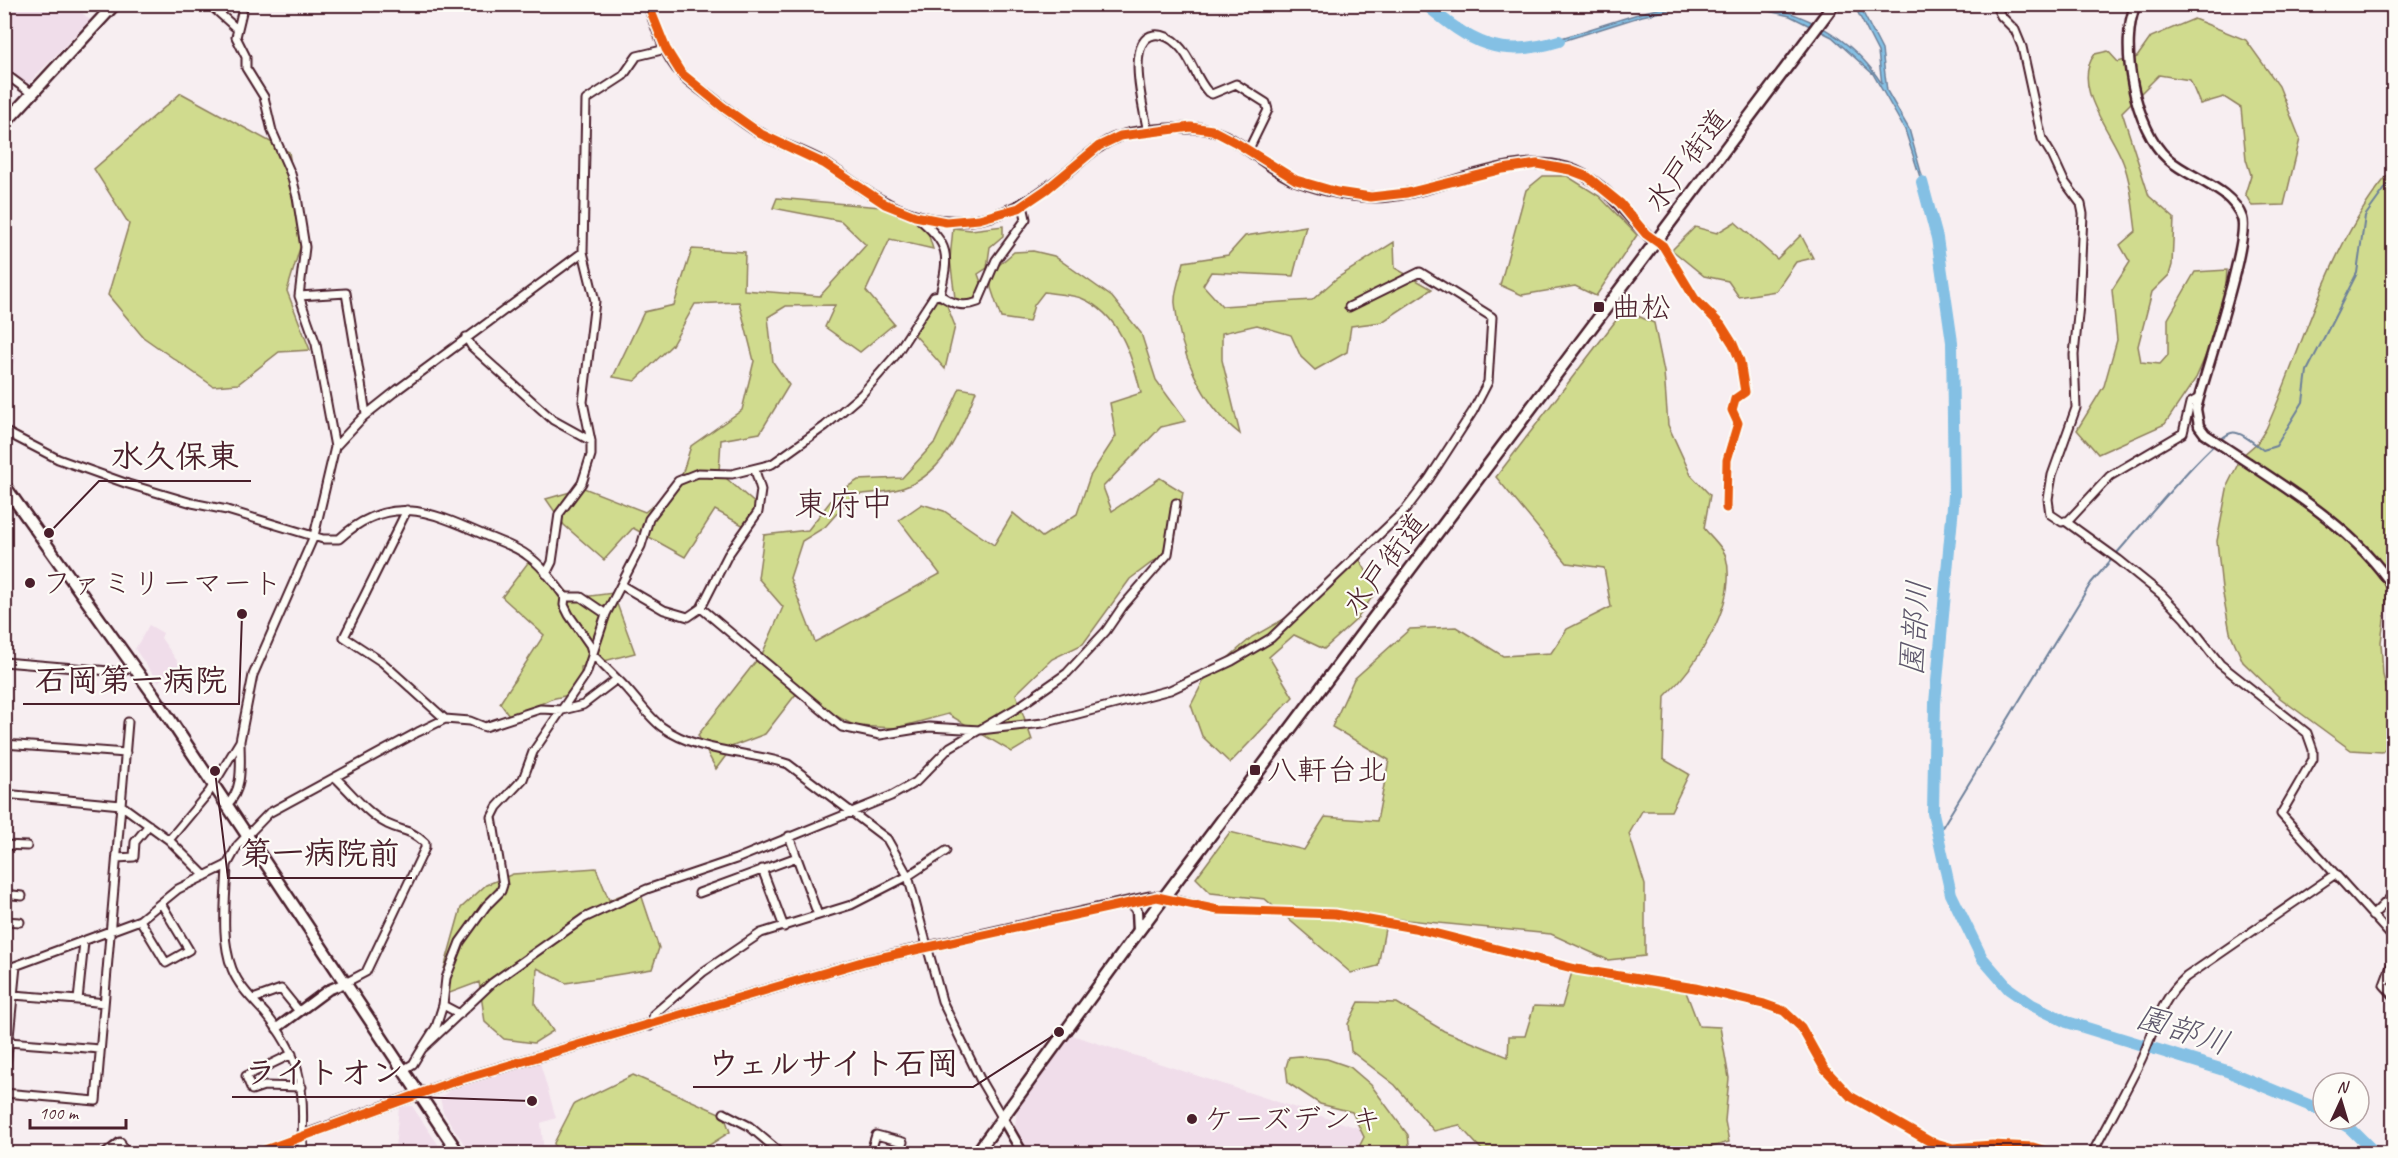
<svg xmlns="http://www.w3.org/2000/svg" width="2398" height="1158" viewBox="0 0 2398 1158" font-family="Caveat,'Klee One',sans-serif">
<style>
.built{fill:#f0ddea}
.green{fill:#d0db8e;stroke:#8d7d5c;stroke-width:1.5}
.water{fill:#84c0e4;stroke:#6d809a;stroke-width:1.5}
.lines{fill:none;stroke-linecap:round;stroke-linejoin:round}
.stream{stroke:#6d809a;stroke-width:2}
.river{stroke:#84c0e4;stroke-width:12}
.minor-casing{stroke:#4a1f2b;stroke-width:11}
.tertiary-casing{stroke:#4a1f2b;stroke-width:13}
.primary-casing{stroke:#4a1f2b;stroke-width:15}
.trunk-casing{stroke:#4a1f2b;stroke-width:15}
.minor{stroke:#fdfcf7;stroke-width:7}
.tertiary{stroke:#fdfcf7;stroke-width:8}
.primary{stroke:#fdfcf7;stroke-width:10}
.trunk{stroke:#fdfcf7;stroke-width:10}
.cycleway-casing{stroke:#fdfcf7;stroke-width:13}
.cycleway{stroke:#e8590c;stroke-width:9}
.poi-dot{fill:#4a1f2b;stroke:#fdfcf7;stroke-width:2}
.labels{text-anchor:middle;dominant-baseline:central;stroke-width:4.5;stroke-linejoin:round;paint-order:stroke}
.street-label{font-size:30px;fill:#4a1f2b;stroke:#fdfcf7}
.poi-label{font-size:30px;fill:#4a1f2b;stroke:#fdfcf7;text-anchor:start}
.water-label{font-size:32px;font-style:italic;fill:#5e576c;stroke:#fdfcf7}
.quarter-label{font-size:33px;fill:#4a1f2b;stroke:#fdfcf7}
.leader{fill:none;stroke:#4a1f2b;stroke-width:2}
.callout-dot{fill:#4a1f2b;stroke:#fdfcf7;stroke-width:2}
.callout-label{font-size:32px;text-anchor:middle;font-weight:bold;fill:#4a1f2b;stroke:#fdfcf7;stroke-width:4.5;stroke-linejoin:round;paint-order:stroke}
</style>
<rect width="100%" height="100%" fill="#f7eef1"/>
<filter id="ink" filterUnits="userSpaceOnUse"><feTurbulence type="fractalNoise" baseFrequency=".0167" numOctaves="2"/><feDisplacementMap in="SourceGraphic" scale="12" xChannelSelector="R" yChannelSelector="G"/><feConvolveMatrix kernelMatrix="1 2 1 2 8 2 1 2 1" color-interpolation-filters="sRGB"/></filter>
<g filter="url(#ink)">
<path class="built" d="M7,4l67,1 16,15 -64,66 -21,-17 -1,-62z
M5,352l11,6 -11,21z
M149,625l14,8 -2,5 19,27 -22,17 -23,-33z
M1072,1035l292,95 -8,23 -326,1 -15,-28 2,-17z
M540,1063l16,55 -15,5 3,30h-74l-27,-41 -3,-14 10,-8z
M412,1106l32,47h-67l1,-6 17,2 4,-42z"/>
<path class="green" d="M2194,19l52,21 33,46 21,53 -16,66 -32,1 -7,-12 6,-19 -5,-16 -5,-51 -17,-11 -24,7 -10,-24 -31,-5 -37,37 27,84 25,22 -2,47 -3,10 -17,17 -14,54 3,16 19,2 8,-9v-36l27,-47 32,-2 -3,36 -8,26 -20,46 -31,46 -67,30 -21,-24 27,-44 13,-46 -5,-50 18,-28 -10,-17 16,-14c-3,-22 -5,-49 -13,-69 -11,-30 -53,-76 -28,-108l13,-3 10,11 19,-5 14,-20z
M181,93l108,59 13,89 -15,50 23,59 -31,2 -41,32 -25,2 -70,-49 -35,-42 21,-71 -35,-55z
M2393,169l1,378 -13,95 2,33 9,35 -2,33 -8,9 -31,-2 -71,-52 -37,-36 -13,-30 -8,-43 -5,-48 11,-57 14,-28 15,-13 9,-14c39,-86 63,-188 127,-260z
M1543,176h24l32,20 38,39 -41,61 -21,-10 -53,9 -22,-10 26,-95z
M777,198l127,11 21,14 8,26 -43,-10 -24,52 28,33 -34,28 -35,-25 10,-22 -49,1 -18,11 5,45 16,23 -29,48 -39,7 -2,32 40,35 -13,20 -31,-17 -30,47 -52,-29 -29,32 -40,-35 -18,-26 38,-11 61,24 34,-28 12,-38 51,-36 12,-49 -15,-59 -44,2 -23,41 -37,36 -22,-4 31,-65 30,-7 18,-56 53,3 -1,38 76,6 46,-51 -25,-24 -68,-13z
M1735,222l42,37 24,-24 12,23 -17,4 -20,29 -37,6 -11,-16 -24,-5 -32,-26 23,-23 22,6z
M1003,226v10l-13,11 -3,21 -9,6 6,17 -3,10 -17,1 -9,-4 -5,-39 3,-31 18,2z
M1306,226l-13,50 -82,-4 -8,13 19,21 90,-6 25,-22 57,-36 1,26 37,21 -50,33 -31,4 -4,26 -32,18 -14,-13 -10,-22 -34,-10 -35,8v27l18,74c-38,-30 -61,-82 -65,-131 -1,-12 6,-29 9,-41l44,-7 17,-19z
M1033,251l21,5 58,41 29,36 15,47 30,41 -25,6 -58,60 9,24 48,-33 23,14 -11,63 -18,6 -24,18 -47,65 -31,15 -36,35 16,46 -20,12 -64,-38 -52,14 -41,-2 -59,-32 -31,40 -32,12 -17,23 -18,-34 65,-83 20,-45 -25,-29 6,-43 44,-5 28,-36 22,-14 44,-2 33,-36 25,-54 16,3c-15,40 -34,89 -81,99 -14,3 -28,3 -42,5l-28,32 -23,14 -12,37 25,64 125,-68 -41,-54 23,-16 22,7 50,34 19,-32 29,24 35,-23 13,-38 26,-40 -6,-33 31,-10c-9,-37 -21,-79 -60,-95 -11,-4 -26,-4 -37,-6l-10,13 -5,17 -28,-4 -10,-30v-16l23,-20z
M935,300l11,3 9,23 -10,43 -32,-36z
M1624,310l30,13 10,49 4,53 23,50 19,20 -6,33c6,8 20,20 22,29 12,46 -29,109 -61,139l-2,63 26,15 -18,37h-29l-13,23 16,51v71l-37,4 -57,-26 -164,-16 -9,48 -27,7 -86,-74 -54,-6 -15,-15 34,-46 74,18 21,-33 52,4 12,-61 -57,-33 22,-48 56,-50 46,-2 47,29 48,-3 16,-24 44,-22 -7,-39 -37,-5 -71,-86z
M1357,555l20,35 -20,29 -33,30 -30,-14 -25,22 24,40 -63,66 -28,-27 -11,-31 14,-27 47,-41 59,-33z
M530,560l45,38 38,-5 22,60 -54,14 1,25 -31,7 -40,19 -11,-15 44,-68 -42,-38z
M596,868l13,32 30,-12 20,60 -7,21 -86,14 -29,-15 -2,36 18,27 -19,12 -30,-4 -19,-17 -6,-40 -32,12 -3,-25 17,-61 25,-23 27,-11z
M1572,972l114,20 13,34 21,1 9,51 -4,43 4,21 -38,11h-66l-30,-6 -15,6h-78l-20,-3 -23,-25 -25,6 -39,-46 -44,-34 -3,-27 11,-22 38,1 47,28 64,26 1,-21h16l9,-30 28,1z
M1300,1056l27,3 23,8 21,18 37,50 2,18h-54l8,-16 -12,-25 -32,-8 -32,-21 -2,-16 3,-10z
M633,1075l91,40 6,17 -33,21h-141l-2,-10 20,-39z"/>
<path class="water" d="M1676,4l16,1 -50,11 -95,30 -5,-2 99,-31z
M1741,5c55,-1 112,33 141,79l-4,-32 -24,-47h5l23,45 5,41 22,38 30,108 -34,-107 -32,-56 -41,-37 -42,-21z"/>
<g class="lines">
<path class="stream" d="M2116,554c19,-21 95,-115 115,-121 9,-3 25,12 32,17l13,-4 27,-44 4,-31 50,-98 8,-57 29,-40
M1938,834l153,-251 21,-24"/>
<path class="river" d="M1425,4c45,38 74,56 134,37
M1922,182l15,56 15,104 2,153 -19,208 -2,110 18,81 31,64 27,31 23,16 35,17 160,49 96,40
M2335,1119l15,9 26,26"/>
<defs>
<path id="minor" d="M209,4l28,25
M1995,4l6,12 14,14 7,17 20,92 11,18 11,24 17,23 2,10 -4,91 -5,50 2,53 -24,67 -4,24 2,15 12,8 7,-2 41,-44 73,-43 7,-30 9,-5
M4,73l27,20
M1148,133c-3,-20 -24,-93 6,-98 9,-1 18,4 24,10 14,13 17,33 30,47l4,2 24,-10 30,19 2,7 -20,41
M917,217c34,29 32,37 23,78
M1655,242l8,4 32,53 26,26 12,19 7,17 5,31 -10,7 -3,11 6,13 -11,37 -1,48
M940,295c13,9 23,13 38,7l18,-42 30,-41 -3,-14
M299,296l47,-3 20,121
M466,337l6,10 81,73 38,21
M4,431l54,28 70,25 64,19 35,7 96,29h16c49,-45 89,-29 143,-5 15,7 34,12 46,22 15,10 26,27 37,41h16l25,17 -20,60 -53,78 -10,27 -26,28 -5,10 11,68 -2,6 -15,15 -26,36 -14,36 -3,27 -7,22 -14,22
M335,447l28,-30 34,-27 186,-138
M407,510l-63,127 38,25 63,57
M2065,521l54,39 42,34 24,25 35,45 87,69 6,17v9l-32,55 113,125
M546,574l6,-12 7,-48 23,-31 9,-28v-14l-8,-39 12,-101 -12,-49 3,-152 37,-24 14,-20 29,-7
M621,585l43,25 24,7 13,-9 27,-53 30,-43 3,-22 -6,-20
M565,597l-1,8 5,10 21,30 3,10 24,24
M701,608l141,119 38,8 49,-8 51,3 63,-7 127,-33 62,-29 39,-23 135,-129 23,-30 44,-68 15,-29 4,-65 -72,-45 -71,35
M606,614l35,-68 8,-27 29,-38 20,-8 34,1 40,-10 53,-38 36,-31 34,-39 39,-60 6,-1
M4,662l117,10 12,-6
M4,744l122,9
M337,779c15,15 31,35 50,45 17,8 23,5 38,19v5l-59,124 -21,11
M4,794l117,11 48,35 36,36
M227,805c17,-16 13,-42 13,-64
M789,836l29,79
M169,840l40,-48 31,-51 13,-66 61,-139 21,-89 -19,-103 -17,-48 6,-49 -8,-50 -6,-23 -19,-43 -8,-34 -18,-29v-11l-10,-20 8,-33
M4,845l23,1
M117,858l17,-1 1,-15 14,-17
M227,865c-1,34 -7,72 5,104 7,18 21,31 33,44 34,41 40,70 37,123l-48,18
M762,869l22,58
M699,893l98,-36
M4,894l18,2
M1164,897l54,13 117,4 79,14 162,41 119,19 69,16 20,7 17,16 23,41 26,28 79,45 24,7 39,-3 41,2 23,7
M2372,916l22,-22
M140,920l26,43 23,-13 -27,-45
M4,921l16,1
M2394,958l-10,27 10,11
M4,970l136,-50 38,-31 49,-24 11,-20 31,-32 149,-81 27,-13 25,2 15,6 55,-18 23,1 20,-5 34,-26c15,13 30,37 45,48 36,26 86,24 126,37l99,75 21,37 34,125 40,82 21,36
M13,995l65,5 6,-58
M253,999l28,-10 17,21
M78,1000l26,3
M443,1005l17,9
M650,1026l4,-12 49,-42 58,-39 90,-28 57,-29 38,-25
M8,1042l92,7
M292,1054l-46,22 6,14 12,-4 38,1
M403,1070l10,-6 9,-15 70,-66 92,-65 63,-29 89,-30 155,-63 25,-14 34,-35 67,-39 50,-35 39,-42 17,-25 45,-52 8,-51
M4,1087l12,-121
M4,1093l92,8 32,-379
M724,1113l25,13 33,28
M120,1143l7,11
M870,1154l6,-19 27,7 -4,12
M2092,1154c16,-32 35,-64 50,-96 15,-33 16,-55 44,-81l148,-102"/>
<path id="tertiary" d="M648,4c9,23 16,50 33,69 7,8 18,15 27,22 17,13 34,27 52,38 20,12 44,18 64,30 30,19 56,42 91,52 21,7 42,8 64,4 38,-7 66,-28 96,-53 13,-11 26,-23 43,-29 18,-7 50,-8 70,-9 43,-3 72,38 109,53 22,8 50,15 74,16 63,1 134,-47 196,-29 40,12 58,49 88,74
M2136,4c-18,40 -1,126 32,155 22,20 63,28 74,59 8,23 -38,158 -46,191l3,17 6,8c64,44 146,88 189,154
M1126,903l7,2 4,6 1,20
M277,1028l51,-38 17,-7
M1003,1119l20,35
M106,1154l14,-11
M303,1154l-1,-18 153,-55 410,-120 284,-64h15"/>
<path id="primary" d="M4,124l111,-120
M4,485l149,209 306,460"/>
<path id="trunk" d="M976,1154l162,-222 696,-928"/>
</defs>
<use href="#minor" class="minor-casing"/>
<use href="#tertiary" class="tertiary-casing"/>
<use href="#primary" class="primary-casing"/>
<use href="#trunk" class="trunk-casing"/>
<use href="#minor" class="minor"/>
<use href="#tertiary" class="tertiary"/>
<use href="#primary" class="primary"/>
<use href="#trunk" class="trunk"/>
<defs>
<path id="cycleway" d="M648,4l18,45 15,24 42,34 38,27 64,30 60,40 30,12 31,6 33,-3 40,-11 28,-19 52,-43 21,-10 71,-9 21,3 23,12 61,38 41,12 34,5 36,-4 96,-24 34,-5 33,6 18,7 32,26 26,31 17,12 32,53 26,26 12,19 7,17 5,31 -10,7 -3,11 6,13 -11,37 -1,48
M254,1154l201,-73 410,-120 292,-64 61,13 117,4 79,14 162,41 119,19 69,16 20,7 17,16 23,41 26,28 79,45 24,7 39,-3 41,2 23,7"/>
</defs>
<use href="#cycleway" class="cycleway-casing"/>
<use href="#cycleway" class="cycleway"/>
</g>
</g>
<g class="poi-dot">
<rect x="1593" y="301" width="12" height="12" rx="3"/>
<circle cx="30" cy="583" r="6"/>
<rect x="1249" y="764" width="12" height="12" rx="3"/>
<circle cx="1192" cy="1119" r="6"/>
</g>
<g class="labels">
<g class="street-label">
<text transform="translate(1687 160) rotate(-53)">水戸街道</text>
<text transform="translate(1385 564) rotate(-53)">水戸街道</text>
</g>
<g class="poi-label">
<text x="1611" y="307">曲松</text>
<text x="42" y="583">ファミリーマート</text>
<text x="1267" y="770">八軒台北</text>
<text x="1204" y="1119">ケーズデンキ</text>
</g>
<g class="water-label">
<text transform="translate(1915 628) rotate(-85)">園部川</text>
<text transform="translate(2183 1030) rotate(18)">園部川</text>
</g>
<g class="quarter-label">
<text x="844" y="504">東府中</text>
</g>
</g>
<path class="leader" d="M49 533L99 481H251M242 614L239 704H23M215 771L228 878H412M1059 1032L973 1087H693M532 1101L416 1097H232"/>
<g class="callout-dot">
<circle cx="49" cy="533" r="6"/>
<circle cx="242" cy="614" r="6"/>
<circle cx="215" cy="771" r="6"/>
<circle cx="1059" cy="1032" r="6"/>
<circle cx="532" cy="1101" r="6"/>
</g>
<g class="callout-label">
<text x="175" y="467">水久保東</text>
<text x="131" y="691">石岡第一病院</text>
<text x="320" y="864">第一病院前</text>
<text x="833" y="1074">ウェルサイト石岡</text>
<text x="324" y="1083">ライトオン</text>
</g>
<rect width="2398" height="1158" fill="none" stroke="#fdfcf7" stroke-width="24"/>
<rect x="12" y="12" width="2374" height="1134" fill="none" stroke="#4a1f2b" stroke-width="2" filter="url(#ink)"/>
<g transform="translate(2341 1101) rotate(4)"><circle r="28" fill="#fdfcf7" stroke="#b5a4a5" stroke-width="1.5"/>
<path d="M0-4.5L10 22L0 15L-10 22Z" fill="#4a1f2b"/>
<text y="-9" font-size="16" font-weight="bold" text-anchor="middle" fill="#4a1f2b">N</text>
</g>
<path d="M30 1119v9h96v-9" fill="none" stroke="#4a1f2b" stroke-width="3"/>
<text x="39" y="1119" font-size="18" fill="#4a1f2b" stroke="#fdfcf7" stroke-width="4.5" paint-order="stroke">100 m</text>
</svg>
